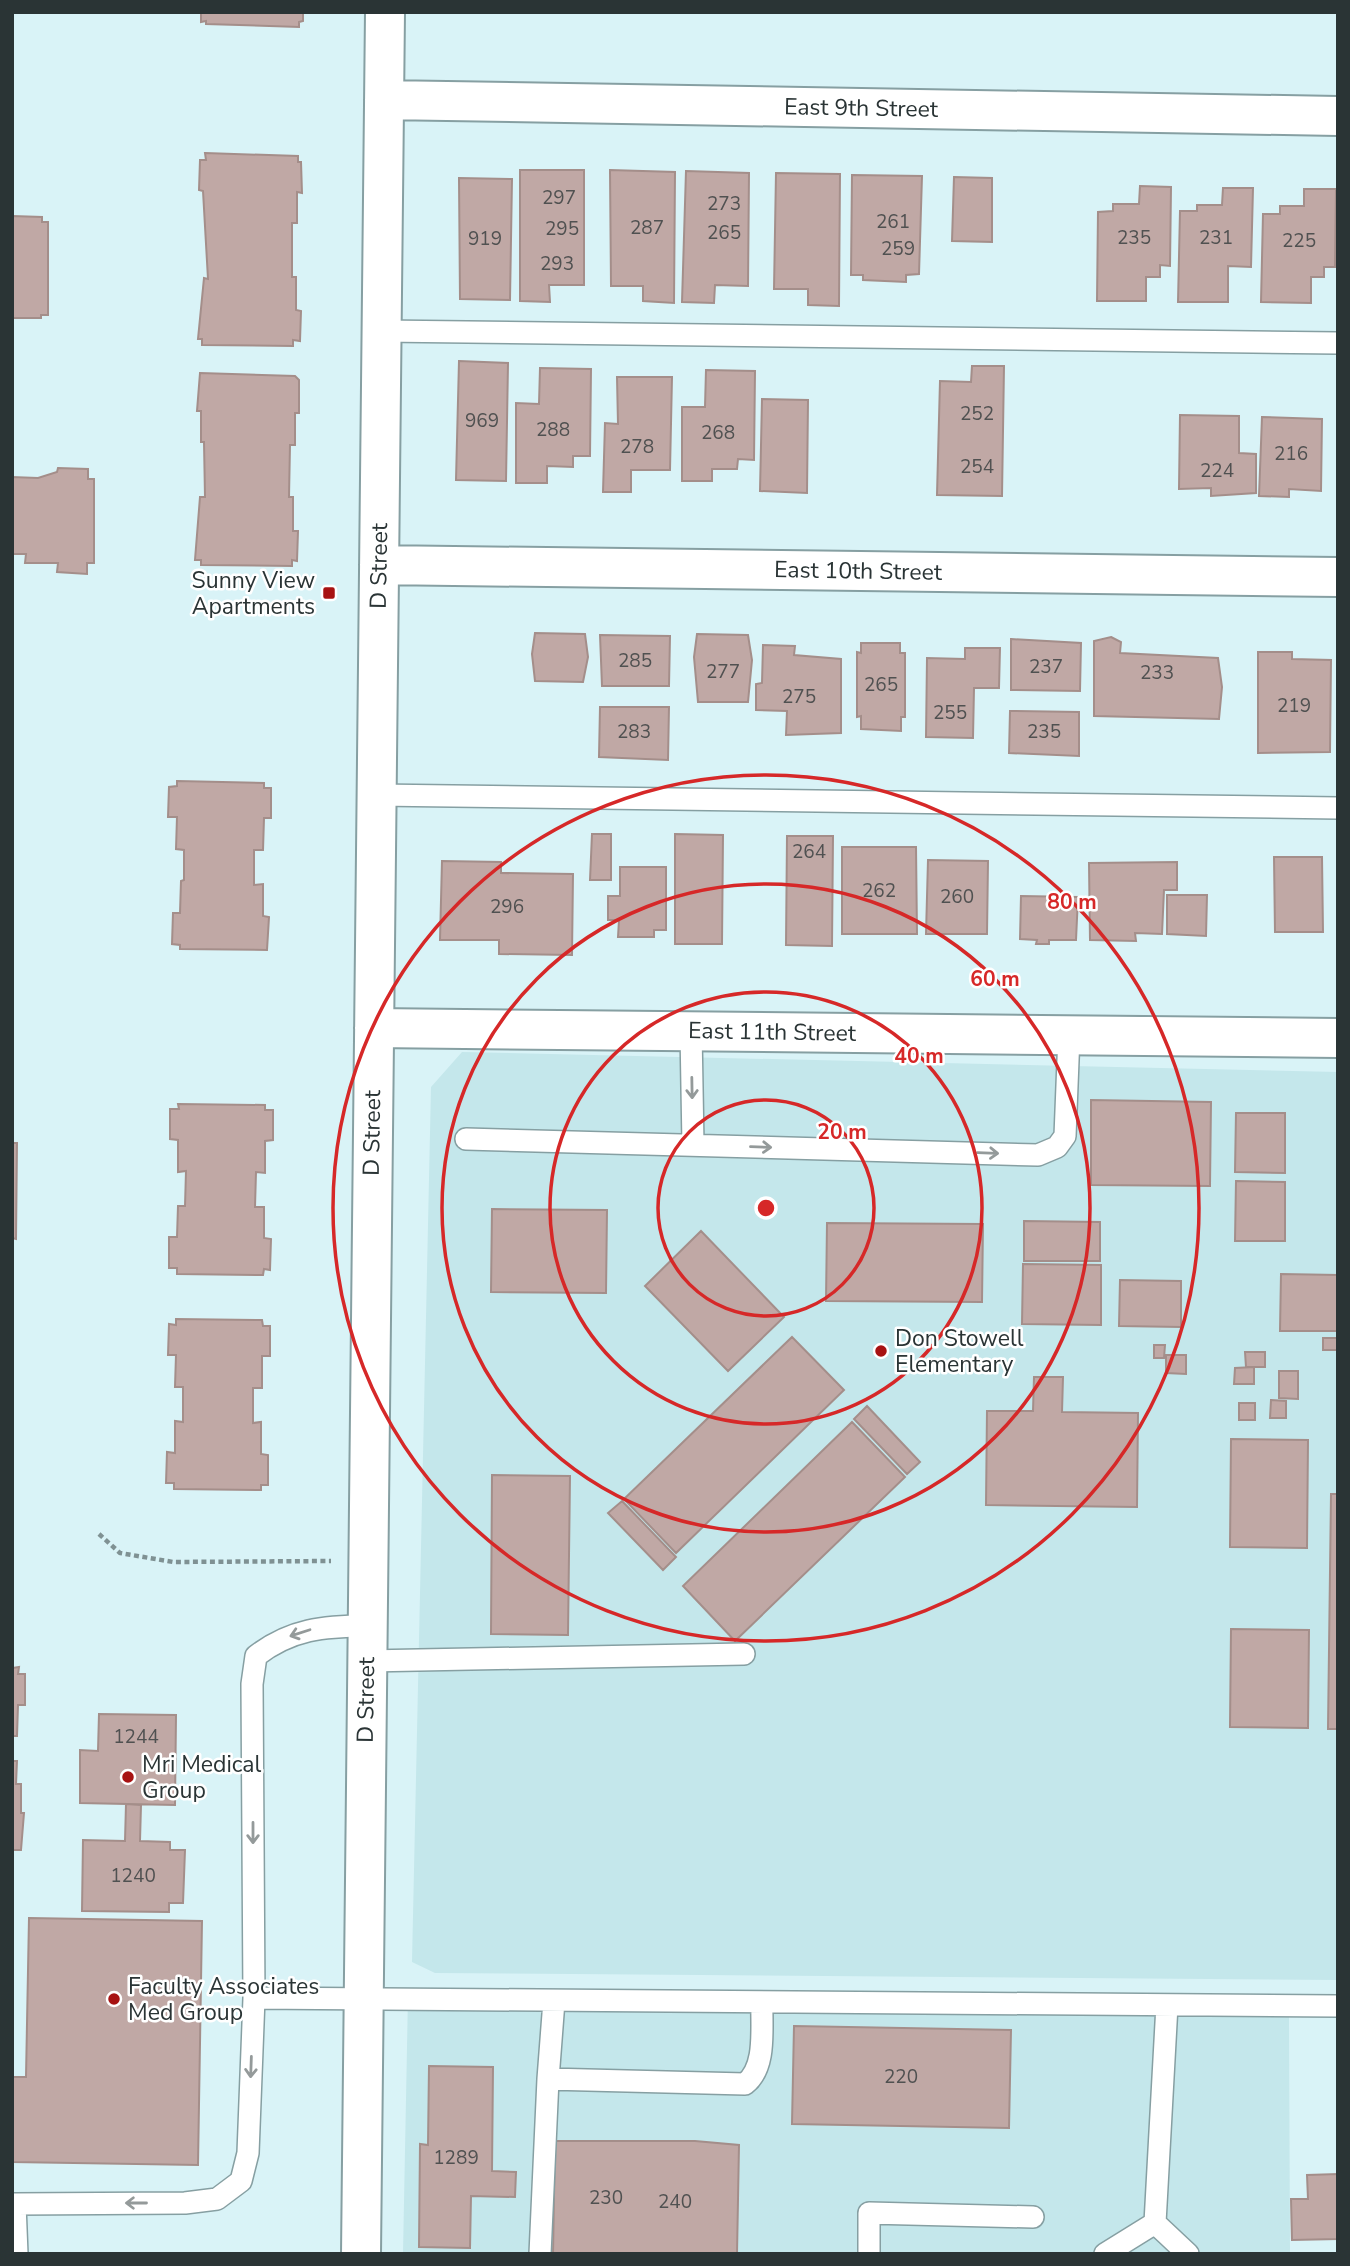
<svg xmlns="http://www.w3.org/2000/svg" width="1350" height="2266" viewBox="0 0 1350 2266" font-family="'Nunito Sans',sans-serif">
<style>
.built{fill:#c4e7eb}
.building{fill:#c0a8a5;stroke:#a48e8a;stroke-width:2}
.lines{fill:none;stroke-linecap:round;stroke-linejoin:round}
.lane-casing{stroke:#869fa2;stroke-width:24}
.street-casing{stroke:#869fa2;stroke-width:42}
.path{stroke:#7f9193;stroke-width:4.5;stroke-dasharray:5 3.5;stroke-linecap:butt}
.lane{stroke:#fff;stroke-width:21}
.street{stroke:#fff;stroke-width:38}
.oneway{stroke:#949a9a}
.ring{fill:none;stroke:#d62828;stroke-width:3.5}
.poi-dot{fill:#a71212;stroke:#fff;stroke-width:2.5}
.labels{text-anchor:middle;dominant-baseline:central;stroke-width:5;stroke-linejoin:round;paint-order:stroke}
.number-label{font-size:19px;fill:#505151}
.street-label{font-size:23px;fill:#2a3435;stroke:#fff}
.poi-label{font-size:23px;fill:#2a3435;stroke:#fff;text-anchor:start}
.centre{fill:#d62828;stroke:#fff;stroke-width:3.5}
.ring-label{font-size:21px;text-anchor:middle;font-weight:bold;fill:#d62828;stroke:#fff;stroke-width:5;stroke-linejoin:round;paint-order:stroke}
</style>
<rect width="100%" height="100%" fill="#d9f3f7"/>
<path class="built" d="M462,1052l876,20v908l-903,-7 -23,-11 19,-875z
M408,1996l881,21 1,237h-887z"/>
<path class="building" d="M201,12h102v9l-4,1v5l-93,-3v-3l-5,1z
M205,153l93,3v6h3l1,31 -5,-1v31h-5v54h4v33l5,1 -1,30 -7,-1v6l-91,-1v-6h-4l6,-61 4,1 -5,-88 -4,-1 1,-30h6z
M520,170h64v115h-35l1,17 -30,-1z
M610,170l65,2 -1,131 -31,-2v-15h-32z
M686,171l63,2 -1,113 -33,-1 -1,18 -32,-1z
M776,173l64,1 -1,132 -31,-1v-16h-34z
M852,175l70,1 -3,98 -13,1v7l-43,-2v-5h-12z
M954,177l38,1v64l-40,-1z
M459,178l53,1 -2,121 -50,-1z
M1140,186l31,1 -1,79 -10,-1v12h-14v24h-49l1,-89 15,-1v-7h26z
M1223,188h30l-2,79 -23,-1v36h-50l2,-91h17v-6h25z
M1304,189h32l-1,78h-11v10h-13v26l-50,-1 2,-88h17v-8h24z
M12,216l30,1v5h6v93h-7v3h-29z
M459,361l49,2 -2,118 -50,-1z
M972,366h32l-2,130 -65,-1 3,-114 31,1z
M540,368l51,1 -1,87h-17v11l-26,-1v17h-31v-80l23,1z
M706,370l49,1 -1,89 -16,-1 -1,10h-25v12h-30v-74h23z
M200,373l95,3 4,4v33h-4v32h-5l-1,52h4v34h5l-1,30 -5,-1v6l-91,-1v-5h-6l5,-63h5l-1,-55h-3v-31h-4z
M617,377h55l-2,93h-39v22h-28l2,-69 13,1z
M762,399l46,1 -1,93 -47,-2z
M1180,415l59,1v37l17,1v39l-45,3v-8l-32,1z
M1262,417l60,2 -1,72 -32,-2v8l-30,-1z
M58,468l30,1v10h6v84h-7v11l-30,-2 1,-9h-33l1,-9h-14v-77l26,1 19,-6z
M535,633l50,1 3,23 -5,25 -48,-1 -3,-27z
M697,634l51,1 4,25 -4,42h-50l-4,-45z
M600,635l70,1 -1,50h-67z
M1111,637l10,5 -1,11 98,5 4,29 -3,32 -125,-3v-75z
M1011,639l70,4 -1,48 -69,-1z
M861,643h39v10h5v64h-4v14l-40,-2v-13l-4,1v-65l4,1z
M763,645l32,1 -1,9 47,4v74l-55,2 1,-24 -31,-1v-26l6,-1z
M965,648h35l-1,40h-25l-1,50 -47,-1 1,-79 38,1z
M1258,652h34v7l39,1 -1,92 -72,1z
M600,707h69l-1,53 -69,-3z
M1010,711l69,1v44l-70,-3z
M177,781l87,2v5h7v30h-7l-1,32h-9v35l9,-1v32l6,1 -2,33 -87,-1v-4l-8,-1 1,-31h7l1,-32 3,-1v-30l-8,-1 1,-32h-9l1,-30 8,-1z
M592,834h19v46h-21z
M675,834l48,1 -1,109h-47z
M787,836h46l-1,110 -46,-1z
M842,847h74l1,87h-75z
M1274,857h48l1,75h-48z
M928,860l60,1 -1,73h-61z
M442,861l59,1v11l72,1 -1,81 -73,-1v-14h-59z
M1177,862v28h-13l-2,44 -27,-1 1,8 -46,-1 -1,-77z
M620,867h46v63h-12v7h-36l1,-17h-11v-24h12z
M1167,895h40l-1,41 -39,-2z
M1021,896l57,1 -2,43h-27v4h-13l1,-4 -17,-1z
M1091,1100l120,2 -1,84 -119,-1z
M178,1104l87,1v5h8v30l-8,1v32l-9,-1 -1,35h9v31l7,1 -1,31 -6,-1 -1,6 -86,-1v-6h-8v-31h8l1,-31h7l1,-35 -8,1v-32l-8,-1v-30h9z
M1236,1113h49v60l-50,-1z
M12,1143h5l-1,96 -4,-1z
M1236,1181l49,1v59h-50z
M492,1209l115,1 -1,83 -115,-1z
M1024,1221l76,1v39h-76z
M827,1223l156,1 -1,78 -156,-1z
M701,1231l83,86 -56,54 -83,-85z
M1023,1264l78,1v60l-79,-1z
M1281,1274l57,1v56h-58z
M1120,1280l61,1v46l-62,-1z
M176,1319l86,1 1,6h7v30h-8v32h-9v35l8,-1v32l7,1v30h-7v5l-87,-1v-6h-8l1,-31 8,1v-32l8,1v-35h-8l1,-32h-8l1,-31 7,1z
M792,1337l52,53 -168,163 -52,-54z
M1323,1338h15v12h-15z
M1154,1345h11l-1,13h-10z
M1245,1352h20v15h-19z
M1166,1355h20v19l-20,-1z
M1254,1367v17h-20l1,-16z
M1279,1371h19v28l-19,-1z
M1034,1377h29l-1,35 76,1 -1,94 -151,-2 1,-94h46z
M1271,1400l15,1v17h-16z
M1239,1403h16v17h-16z
M867,1406l53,56 -13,12 -53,-55z
M852,1422l53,55 -170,164 -52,-55z
M1231,1439l77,1 -1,108 -77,-1z
M492,1475l78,1 -2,159 -77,-1z
M1331,1494h7v235h-10z
M622,1501l54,56 -13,13 -55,-57z
M1231,1629l78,1 -1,98 -78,-1z
M19,1667l-1,7h7v31h-7l-1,31h-5v-68z
M99,1714l77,1 -1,90 -95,-2v-53l18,1z
M12,1761h5l-1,23h5v29h3l-3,37h-9z
M126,1804l15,1 -1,36 30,1v8h15l-2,53h-14v9l-87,-1 1,-71 42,1z
M29,1918l173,3 -4,244 -186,-3v-85h14z
M794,2026l217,4 -2,98 -217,-4z
M429,2066l64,1 -1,104 24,1 -1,25 -44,-1 -1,52 -51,-1 1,-103 8,1z
M555,2141h140l44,4 -2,109h-184z
M1338,2174v65l-46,1 -1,-41h17l-1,-24z"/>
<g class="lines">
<defs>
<path id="lane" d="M381,331l957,12
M376,795l962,13
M691,1031l2,114
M466,1139l572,16 19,-8 8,-11 4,-101
M367,1661l377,-7
M254,1998l1084,8
M554,2001l-6,78 197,5c22,-17 16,-56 17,-82
M12,2204h3l2,50
M15,2204l170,-1 32,-4 24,-18 7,-28 6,-155 -2,-314 4,-28c35,-27 68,-30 111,-30
M1155,2223l12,-218
M540,2254l8,-175
M869,2254v-41l164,4
M1105,2254l50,-31 33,31"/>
<path id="street" d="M384,100l954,16
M379,565l959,12
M374,1028l964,10
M361,2254l24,-2242"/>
</defs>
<use href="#lane" class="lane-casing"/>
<use href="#street" class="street-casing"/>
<path class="path" d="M99,1534l21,19 53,9 158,-1"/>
<use href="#lane" class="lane"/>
<use href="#street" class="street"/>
</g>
<defs><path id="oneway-shaft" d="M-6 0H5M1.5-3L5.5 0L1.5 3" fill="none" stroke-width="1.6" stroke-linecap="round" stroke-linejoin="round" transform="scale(1.75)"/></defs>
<g class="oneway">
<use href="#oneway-shaft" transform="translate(692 1088) rotate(89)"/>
<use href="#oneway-shaft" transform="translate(761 1147) rotate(2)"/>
<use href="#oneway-shaft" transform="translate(988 1153) rotate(2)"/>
<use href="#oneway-shaft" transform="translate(300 1633) rotate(162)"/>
<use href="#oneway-shaft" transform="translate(253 1833) rotate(90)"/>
<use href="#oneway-shaft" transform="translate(251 2067) rotate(92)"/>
<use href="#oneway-shaft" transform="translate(136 2203) rotate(180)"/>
</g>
<g class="ring">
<circle cx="766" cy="1208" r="108"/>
<circle cx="766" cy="1208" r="216"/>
<circle cx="766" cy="1208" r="324"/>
<circle cx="766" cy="1208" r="433"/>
</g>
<g class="poi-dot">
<rect x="322" y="586" width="14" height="14" rx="3.5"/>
<circle cx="881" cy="1351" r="7"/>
<circle cx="128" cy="1777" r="7"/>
<circle cx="114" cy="1999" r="7"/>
</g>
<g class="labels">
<g class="number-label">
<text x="559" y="198">297</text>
<text x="724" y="204">273</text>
<text x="893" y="222">261</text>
<text x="647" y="228">287</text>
<text x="562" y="229">295</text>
<text x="724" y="233">265</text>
<text x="1134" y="238">235</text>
<text x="1216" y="238">231</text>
<text x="485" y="239">919</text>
<text x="1299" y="241">225</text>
<text x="898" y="249">259</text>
<text x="557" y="264">293</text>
<text x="977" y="414">252</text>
<text x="482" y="421">969</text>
<text x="553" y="430">288</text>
<text x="718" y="433">268</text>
<text x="637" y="447">278</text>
<text x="1291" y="454">216</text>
<text x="977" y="467">254</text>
<text x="1217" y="471">224</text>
<text x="635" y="661">285</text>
<text x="1046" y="667">237</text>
<text x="723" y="672">277</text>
<text x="1157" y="673">233</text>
<text x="881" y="685">265</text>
<text x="799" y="697">275</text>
<text x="1294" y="706">219</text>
<text x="950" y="713">255</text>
<text x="634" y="732">283</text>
<text x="1044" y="732">235</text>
<text x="809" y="852">264</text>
<text x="879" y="891">262</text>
<text x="957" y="897">260</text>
<text x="507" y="907">296</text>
<text x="136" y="1737">1244</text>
<text x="133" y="1876">1240</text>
<text x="901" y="2077">220</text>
<text x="456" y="2158">1289</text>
<text x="606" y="2198">230</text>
<text x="675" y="2202">240</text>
</g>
<g class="street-label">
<text transform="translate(861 108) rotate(1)">East 9th Street</text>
<text transform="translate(379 566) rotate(-89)">D Street</text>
<text transform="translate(858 571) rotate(1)">East 10th Street</text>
<text transform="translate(772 1032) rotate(1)">East 11th Street</text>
<text transform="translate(372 1133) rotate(-89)">D Street</text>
<text transform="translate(366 1700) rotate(-89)">D Street</text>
</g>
<g class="poi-label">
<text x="315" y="580" text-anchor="end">Sunny View<tspan x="315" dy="26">Apartments</tspan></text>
<text x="895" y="1338">Don Stowell<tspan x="895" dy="26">Elementary</tspan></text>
<text x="142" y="1764">Mri Medical<tspan x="142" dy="26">Group</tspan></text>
<text x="128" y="1986">Faculty Associates<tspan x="128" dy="26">Med Group</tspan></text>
</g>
</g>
<circle cx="766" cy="1208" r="10" class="centre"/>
<g class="ring-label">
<text x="1072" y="909">80 m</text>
<text x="995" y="986">60 m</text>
<text x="919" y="1063">40 m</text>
<text x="842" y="1139">20 m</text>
</g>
<rect width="1350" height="2266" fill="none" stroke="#2a3435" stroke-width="28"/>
</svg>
